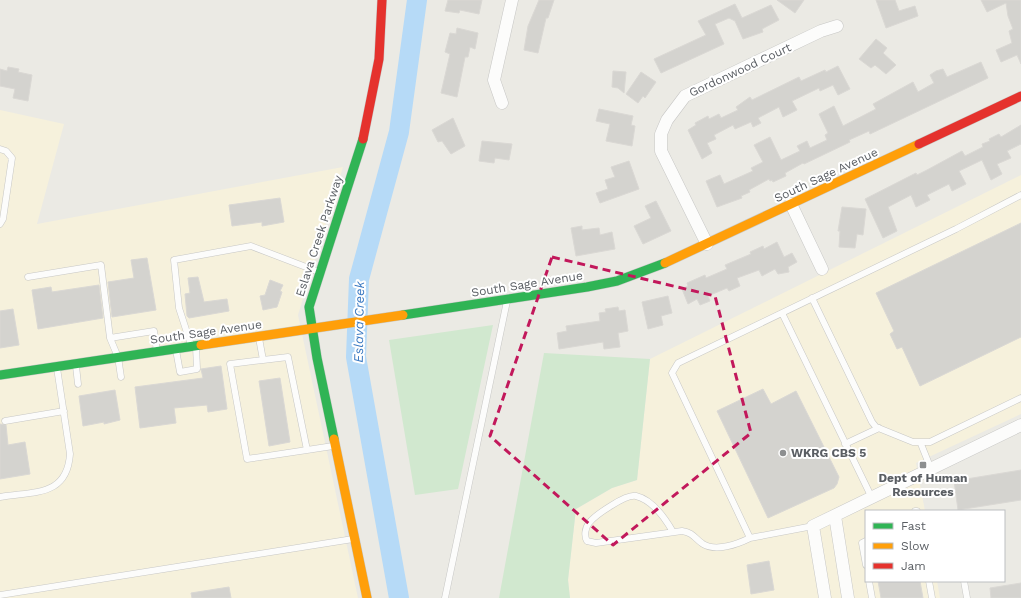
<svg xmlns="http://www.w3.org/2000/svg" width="1021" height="598" viewBox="0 0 1021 598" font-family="'Work Sans',sans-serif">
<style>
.commercial{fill:#f6f1dc}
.green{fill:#d1e8cf}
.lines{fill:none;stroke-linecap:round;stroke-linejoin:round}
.river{stroke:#b6daf7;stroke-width:20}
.building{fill:#d4d3cf;stroke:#dad8d4}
.lane-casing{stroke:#c7c7c5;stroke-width:7}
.street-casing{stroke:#c7c7c5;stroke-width:13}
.fast-casing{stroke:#c7c8c6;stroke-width:10}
.slow-casing{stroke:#c7c8c6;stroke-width:10}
.jam-casing{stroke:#c7c8c6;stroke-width:10}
.lane{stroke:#fcfcfb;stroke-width:6}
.street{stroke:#fcfcfb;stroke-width:12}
.fast{stroke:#30b455;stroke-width:9}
.slow{stroke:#ff9f0a;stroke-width:9}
.jam{stroke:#e5322d;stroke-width:9}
.marked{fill:none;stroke:#c2185b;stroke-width:3;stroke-dasharray:8 5;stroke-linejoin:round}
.poi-dot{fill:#8d8f90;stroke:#fff;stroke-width:1.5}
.labels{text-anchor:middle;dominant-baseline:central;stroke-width:4;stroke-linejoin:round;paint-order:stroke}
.street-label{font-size:12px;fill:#5a5e63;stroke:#fff}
.poi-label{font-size:12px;font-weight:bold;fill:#5a5e63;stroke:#fff;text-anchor:start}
.water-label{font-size:13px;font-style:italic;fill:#3978c1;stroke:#fff}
</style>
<rect width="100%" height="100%" fill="#ebeae4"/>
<path class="commercial" d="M0,110l64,14 -27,100 306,-57 -45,148 60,283h-358z
M1021,175v239l-105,49 9,48h-59v70h71l3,17h-370l-2,-18 8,-71 36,-21 25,-8 13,-121z"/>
<path class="green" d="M493,325l-35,164 -43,6 -26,-155z
M544,353l106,6 -13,121 -25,8 -36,21 -8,71 2,18h-71z"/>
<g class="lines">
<path class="river" d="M399,598l-43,-241 3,-78 40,-147 18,-132"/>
</g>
<path class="building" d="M448,0h34l-3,14 -19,-4 -1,3 -14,-2z
M539,0h15l-6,18h-2l-8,35 -14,-3 4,-24z
M777,0h27l-9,13z
M876,0h19l4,11 16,-5 3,10 -32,12z
M981,0h40v64l-4,-9 -16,7 -5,-12 16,-7 -3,-12 4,-2 -5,-13 -2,-13 -19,9z
M735,4l7,14 29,-13 8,15 -17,9 1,3 -20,7 -8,-18 -6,-3 -14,6 9,20 -63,29 -7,-14 52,-24 -8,-14z
M457,28l21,5 -3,16 -5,-2 -2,10h-3l-8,40 -16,-4 9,-39 -5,-2 5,-19 6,1z
M876,39l11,9 -4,5 13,12 -10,9 -11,-9 -4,3 -12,-9z
M981,62l7,16 -118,56 -1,-3 -20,9 1,2 -46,22 -1,-1 -18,10 1,3 -13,6 -1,-2 -2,1 -1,-2 -20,11 1,2 -9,4 1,2 -25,9 -11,-26 14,-6 4,9 29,-13 -2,-3 12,-6 -9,-17 16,-8 11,23 19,-9 -3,-5 10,-5 3,7 17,-8 -2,-5 3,-2 -9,-19 15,-8 9,20 33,-17 -3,-5 40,-22 5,10 16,-9 -4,-8 6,-4 7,-2 4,8z
M838,66l12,23 -12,6 -5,-10 -13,6 -1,-3 -27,13 5,9 -14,7 -4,-10 -21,11 3,5 -8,4 -2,-5 -16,7 -2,-4 -19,10 2,4 -9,4 5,10 -10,6 -14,-29 8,-5 -1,-2 13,-7 1,3 10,-5 2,4 17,-8 -2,-3 14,-10 2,3 47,-23 2,4 24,-11 1,2z
M8,67l11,2 -1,3 14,3 -4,26 -15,-3 2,-9 -15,-3v-17l7,2z
M613,71l13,1 -2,21 -6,-5 -6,-1z
M641,72l15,10 -11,16 -2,-2 -5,7 -12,-9z
M599,109l34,7 -2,9 4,1 -3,20 -26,-5 4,-17 -14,-3z
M453,118l12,28 -14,8 -9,-13 -4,1 -6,-12z
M1021,125v19l-14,7 4,7 -14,6 5,10 -11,6 -9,-20 -23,11 7,13 -14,7 -3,-7 -22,11 3,5 -14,7 -5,-12 -23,12 9,24 -14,7 -18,-39 51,-26 1,2 10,-5 35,-19 3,5 18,-9 -1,-3 8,-3 -1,-2 10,-5 2,3z
M482,141l30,3 -3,16 -14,-2 -1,5 -15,-2z
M629,161l10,28 -39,14 -4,-10 12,-4 -3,-9 10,-3 -4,-10z
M280,198l4,24 -22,4v-4l-30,4 -3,-21z
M656,201l15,30 -28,13 -9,-18 17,-8 -6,-12z
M842,207l24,2 -3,26 -6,-1 -2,14 -16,-1 1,-16h-2z
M1021,223v114l-101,49 -18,-39 -5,2 -7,-15 4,-3 -18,-38z
M582,226v4l17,-2 1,7 12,-3 3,17 -39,7 -5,-28z
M777,242l7,15 8,-4 5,9 -9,5 1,5 -11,2 -3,-5 -13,7 -3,-6 -22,8 3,8 -11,5 -2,-3 -19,8 2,5 -10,4 -3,-6 -9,5 -6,-15 6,-3 -1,-3 18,-8 1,3 21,-9 -2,-4 26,-11 -1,-2 13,-6 1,3z
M147,258l9,52 -44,7 -4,-35 26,-4 -3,-18z
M198,277l6,25 23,-3 2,12 -40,7 -2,-2 -2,-22 5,-1 -2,-15z
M270,280l13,5 -3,6 2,1 -5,15 -14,3 -3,-14 5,-1z
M99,285l4,33 -65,11 -6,-39 19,-3 1,5z
M668,296l4,17 -11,3 2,9 -15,4 -6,-27z
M618,307l1,4 6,-1 3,21 -10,2 2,14 -16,2 -1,-7 -44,7 -2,-16 10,-2 -1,-5 34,-5 -1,-8 7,-1 -1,-3z
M13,309l6,36 -19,3v-37z
M221,366l6,43 -19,3 -1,-7 -33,3 2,15 -36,5 -5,-41 68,-9 -2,-9z
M280,378l10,64 -21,4 -10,-65z
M763,389l8,15 25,-13 43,86 -2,7 -3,4 -66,30 -51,-107z
M115,390l5,30 -16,4v-2l-21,4 -4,-30z
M0,424l6,1 2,20 17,-3 5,32 -30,5z
M1021,470v30l-63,10 -4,-29z
M769,561l5,29 -23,4 -4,-29z
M878,581h42l3,17h-42z
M1021,583v15h-30l-1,-10z
M229,587l2,11h-39l-1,-5z"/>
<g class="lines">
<defs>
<path id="lane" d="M0,149l6,2 6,7 -9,61 -3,5
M28,277l73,-12 9,73 8,19 3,20
M812,298l60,124 4,5 37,15h17l91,-44
M782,313l90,185
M110,338l44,-7 3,20
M259,338l4,22 -33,4 17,95 60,-9 -19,-93 -25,3
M191,345l-12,-37 -5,-48 77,-14 68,26
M176,350l4,22 17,-3 -1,-23
M76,366l2,18
M5,421l59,-10
M845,444l34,-16
M921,444l10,25
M307,450l26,-4
M0,497c34,-6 67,0 70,-43l-13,-86
M915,511h2
M813,526l-63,12 -78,-165 6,-10 278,-134 65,-34
M673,532c-8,-14 -20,-32 -37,-36 -10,-2 -41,19 -47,27 -4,5 -5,13 -2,18l9,2 86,-12c12,2 12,7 21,13 13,8 35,0 47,-6
M866,541l-4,2 4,22
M869,581l3,17
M929,581l3,17
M964,581l3,17
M0,595l353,-56
M445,598l62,-297"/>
<path id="street" d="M502,103l-8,-23 18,-80
M791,204l31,65
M707,244l-46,-93v-17l6,-14 18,-24 136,-65 16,-5
M835,516l13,82
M825,598l-12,-72 208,-101"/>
<path id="fast" d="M403,315l184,-28 30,-6 48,-18
M0,375l201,-30
M334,439l-17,-81 -8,-51 54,-168"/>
<path id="slow" d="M665,263l254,-119
M201,345l202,-30
M334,439l33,159"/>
<path id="jam" d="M363,139l16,-80 3,-59
M919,144l102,-48"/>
</defs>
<use href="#lane" class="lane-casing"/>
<use href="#street" class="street-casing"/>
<use href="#fast" class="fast-casing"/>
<use href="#slow" class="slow-casing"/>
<use href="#jam" class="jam-casing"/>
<use href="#lane" class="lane"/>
<use href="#street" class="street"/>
<use href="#fast" class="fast"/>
<use href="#slow" class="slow"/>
<use href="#jam" class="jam"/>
</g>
<path class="marked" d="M552,257l163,39 36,137 -138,112 -123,-109z"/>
<g class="poi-dot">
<circle cx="783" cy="453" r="4"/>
<rect x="919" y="461" width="8" height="8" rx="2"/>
</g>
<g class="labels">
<g class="street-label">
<text transform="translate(740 70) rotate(-25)">Gordonwood Court</text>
<text transform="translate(826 175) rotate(-25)">South Sage Avenue</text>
<text transform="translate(319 236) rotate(-72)">Eslava Creek Parkway</text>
<text transform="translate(527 284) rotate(-9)">South Sage Avenue</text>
<text transform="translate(206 332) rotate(-8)">South Sage Avenue</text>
</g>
<g class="poi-label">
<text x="791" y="453">WKRG CBS 5</text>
<text x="923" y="478" text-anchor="middle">Dept of Human<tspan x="923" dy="14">Resources</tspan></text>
</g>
<g class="water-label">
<text transform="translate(359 322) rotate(-89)">Eslava Creek</text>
</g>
</g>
<rect x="865" y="510" width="140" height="72" fill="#ffffff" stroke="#bdbfc1"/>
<rect x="873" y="523" width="20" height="6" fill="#30b455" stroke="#bdbfc1"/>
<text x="901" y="530" font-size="12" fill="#5a5e63">Fast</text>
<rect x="873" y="543" width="20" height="6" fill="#ff9f0a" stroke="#bdbfc1"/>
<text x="901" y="550" font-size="12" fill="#5a5e63">Slow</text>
<rect x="873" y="563" width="20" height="6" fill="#e5322d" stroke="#bdbfc1"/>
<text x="901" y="570" font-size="12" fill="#5a5e63">Jam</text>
</svg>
